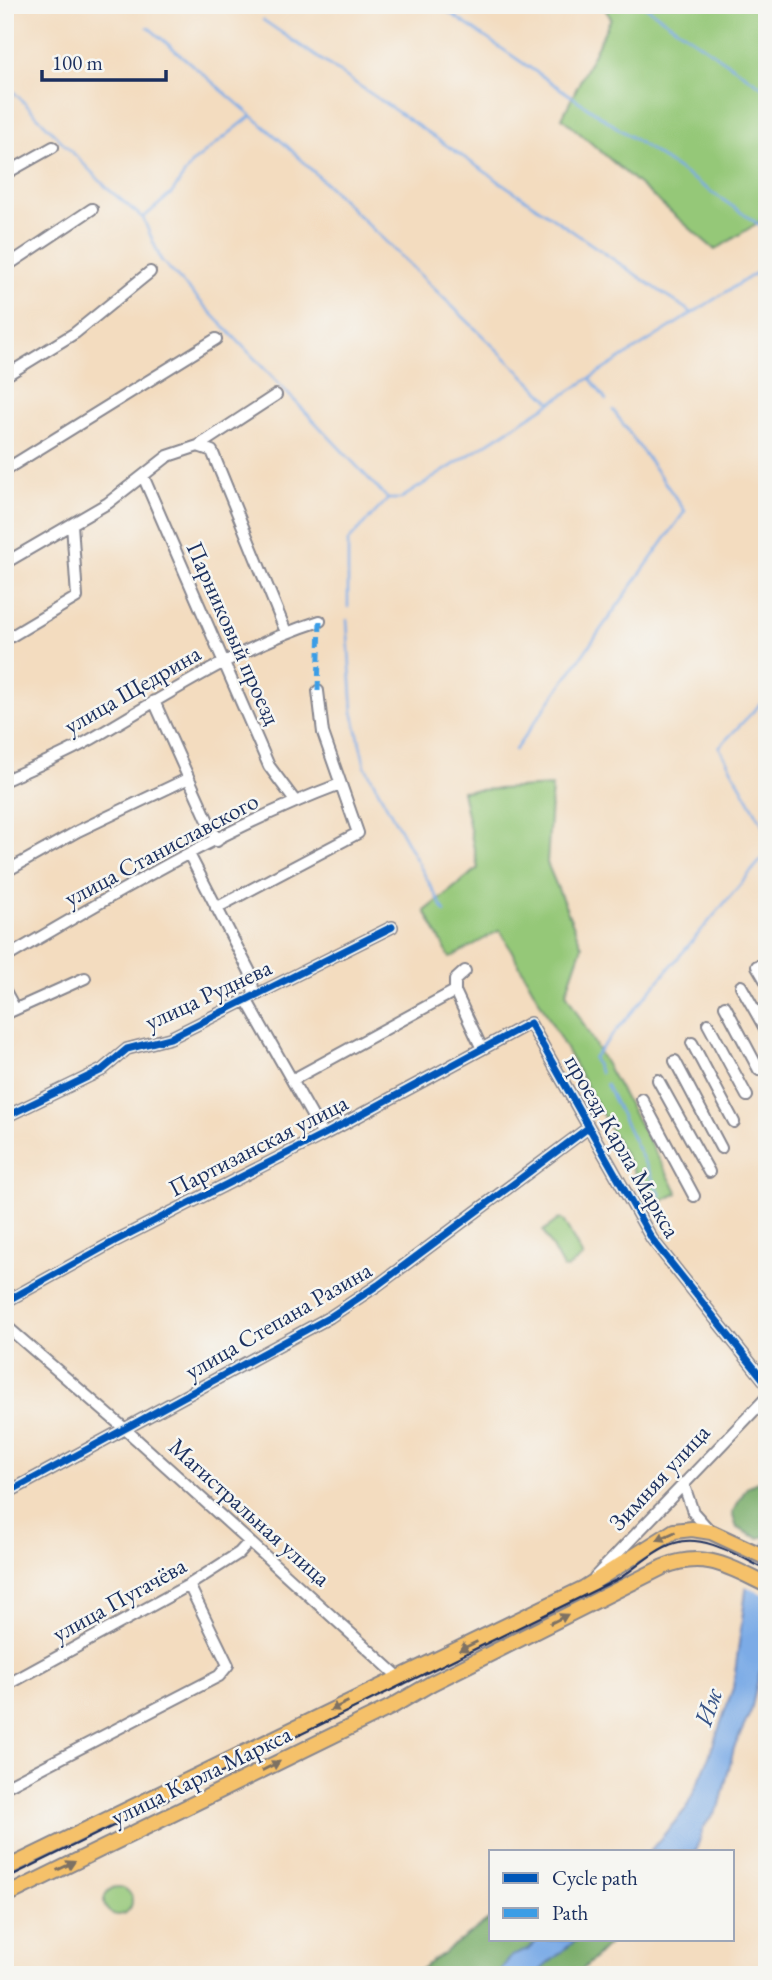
<svg xmlns="http://www.w3.org/2000/svg" width="772" height="1980" viewBox="0 0 772 1980" font-family="'EB Garamond',serif">
<style>
.green{fill:#95c878;stroke:#587c6b;stroke-width:2}
.forest{fill:#78ac68;stroke:#4a6e63;stroke-width:2}
.water{fill:#7cabe6;stroke:#4c6da2;stroke-width:2}
.pier{fill:#f3dcbf}
.lines{fill:none;stroke-linecap:round;stroke-linejoin:round}
.stream{stroke:#7cabe6;stroke-width:2.5}
.minor-casing{stroke:#87868e;stroke-width:14}
.major-casing{stroke:#87868e;stroke-width:18}
.minor{stroke:#fff;stroke-width:10}
.major{stroke:#f5c16b;stroke-width:14}
.tram{stroke:#1b2f5e;stroke-width:2}
.quiet{stroke:#3b9de6;stroke-width:5;stroke-dasharray:10 5;stroke-linecap:butt}
.cycleway-casing{stroke:#f6f6f2;stroke-width:11}
.cycleway{stroke:#0057b8;stroke-width:7}
.oneway{fill:#7d7164}
.labels{text-anchor:middle;dominant-baseline:central;stroke-width:5;stroke-linejoin:round;paint-order:stroke}
.street-label{font-size:24px;fill:#1b2f5e;stroke:#f6f6f2}
.water-label{font-size:26px;font-style:italic;fill:#385487;stroke:#f6f6f2}
</style>
<rect width="100%" height="100%" fill="#f6f6f2"/>
<filter id="ink" filterUnits="userSpaceOnUse"><feTurbulence type="fractalNoise" baseFrequency=".0143" numOctaves="2"/><feDisplacementMap in="SourceGraphic" scale="14" xChannelSelector="R" yChannelSelector="G"/><feConvolveMatrix kernelMatrix="1 2 1 2 8 2 1 2 1" color-interpolation-filters="sRGB"/></filter>
<filter id="wash" filterUnits="userSpaceOnUse"><feTurbulence type="fractalNoise" baseFrequency=".00686" numOctaves="4" result="noise"/><feDisplacementMap in="SourceGraphic" scale="28" xChannelSelector="R" yChannelSelector="G"/><feGaussianBlur stdDeviation="1.57" result="paint"/><feColorMatrix in="noise" values="0 0 0 0 0 0 0 0 0 0 0 0 0 0 0 0 0 1.4 0 .05"/><feComposite in="paint" operator="in"/></filter>
<g filter="url(#wash)">
<rect width="100%" height="100%" fill="#f3dcbf"/>
<path class="green" d="M602,5h165v212l-52,33 -153,-132 49,-100z
M552,786l-5,77 35,83 -16,47 112,200 -25,13 -153,-276 -50,28 -25,-47 53,-43 -16,-77z
M559,1219l4,1 20,37 -17,12 -3,-1 -20,-37z
M104 1901a14 14 0 1 1 28 0a14 14 0 1 1-28 0Z"/>
<path class="forest" d="M767,1477v59l-9,2 -21,-10 -5,-15 15,-26z
M490,1919v21h48l-10,10 -11,4 -21,21h-83z
M576,1940h37l-36,35h-43z"/>
<path class="water" d="M767,1540v121l-7,11 -9,39 -17,37 -14,57 -17,23 -7,24h-47l37,-43 20,-44 27,-77 16,-121z
M538,1940h38l-42,35h-38l16,-19 16,-6z"/>
<path class="pier" d="M757,1548l10,4v44l-24,-11 3,-20z"/>
<g class="lines">
<path class="stream" d="M438,5l329,225
M643,5l124,85
M263,20l429,293
M148,27l139,119 264,256
M5,83l103,106 35,29 18,42 227,239
M143,218l29,-25 20,-30 59,-47
M606,400l-16,-22 177,-112
M348,607v-66l40,-42h12l190,-121
M347,620l6,92 12,54 80,146
M767,697l-48,50 48,85
M515,750l170,-239 -72,-101
M600,1073l-7,-15 174,-205
M606,1084l55,112"/>
</g>
</g>
<g filter="url(#ink)">
<g class="lines">
<defs>
<path id="minor" d="M5,174l48,-27
M5,267l87,-58
M5,376l70,-43 75,-61
M198,446l14,5 74,181
M5,470l211,-131
M143,476l126,290 26,35
M5,563l103,-60 60,-47 30,-10 78,-51
M5,640l72,-43 -5,-73
M154,701l63,140
M5,780c27,-12 56,-24 83,-39 76,-44 148,-93 232,-120
M190,856l60,116 4,22
M5,872l73,-41 109,-52
M216,908l142,-75 -35,-100 -5,-42
M5,958c108,-63 218,-130 335,-174
M757,966l10,17
M465,971l-10,9v11l27,58
M741,986l26,46
M5,991l10,18
M247,1001l76,134
M725,1006l34,64
M5,1014l80,-36
M708,1024l39,72
M692,1043l42,79
M675,1061l46,87
M292,1080l163,-89
M658,1080l51,92
M642,1099l52,97
M5,1117l97,-47 25,-21 43,-11 222,-111
M5,1302l110,-61 208,-106 207,-112 122,216 115,145
M5,1325l120,104 276,250
M683,1483l10,29 17,19
M5,1494l325,-177 48,-32 210,-157
M595,1577l172,-180
M5,1686l184,-101 50,-32 10,-11
M5,1787l214,-111 9,-11 -39,-80"/>
<path id="major" d="M5,1869l579,-281 90,-57 18,-2 19,3 56,26
M5,1896l386,-189 41,-24 231,-116c42,-17 66,0 104,18"/>
</defs>
<use href="#minor" class="minor-casing"/>
<use href="#major" class="major-casing"/>
<use href="#minor" class="minor"/>
<use href="#major" class="major"/>
<path class="tram" d="M5,1879l615,-301c17,-11 35,-29 55,-35 29,-10 66,15 92,27"/>
<path class="quiet" d="M318,691l2,-70"/>
<defs>
<path id="cycleway" d="M5,1117l97,-47 25,-21 43,-11 222,-111
M5,1302l110,-61 208,-106 207,-112 122,216 115,145
M5,1494l325,-177 48,-32 210,-157"/>
</defs>
<use href="#cycleway" class="cycleway-casing"/>
<use href="#cycleway" class="cycleway"/>
</g>
<defs><path id="oneway-solid" d="M-6-.8H1V-3.2L6.5 0L1 3.2V.8H-6Z" transform="scale(1.75)"/></defs>
<g class="oneway">
<use href="#oneway-solid" transform="translate(666 1536) rotate(156)"/>
<use href="#oneway-solid" transform="translate(559 1619) rotate(-27)"/>
<use href="#oneway-solid" transform="translate(468 1646) rotate(154)"/>
<use href="#oneway-solid" transform="translate(339 1706) rotate(154)"/>
<use href="#oneway-solid" transform="translate(271 1766) rotate(-27)"/>
<use href="#oneway-solid" transform="translate(66 1866) rotate(-26)"/>
</g>
</g>
<g class="labels">
<g class="street-label">
<text transform="translate(234 633) rotate(66)">Парниковый проезд</text>
<text transform="translate(132 689) rotate(-30)">улица Щедрина</text>
<text transform="translate(161 849) rotate(-28)">улица Станиславского</text>
<text transform="translate(208 994) rotate(-25)">улица Руднева</text>
<text transform="translate(258 1145) rotate(-27)">Партизанская улица</text>
<text transform="translate(623 1146) rotate(60)">проезд Карла Маркса</text>
<text transform="translate(278 1320) rotate(-30)">улица Степана Разина</text>
<text transform="translate(659 1477) rotate(-47)">Зимняя улица</text>
<text transform="translate(250 1512) rotate(42)">Магистральная улица</text>
<text transform="translate(119 1599) rotate(-29)">улица Пугачёва</text>
<text transform="translate(201 1775) rotate(-26)">улица Карла Маркса</text>
</g>
<g class="water-label">
<text transform="translate(708 1707) rotate(-71)">Иж</text>
</g>
</g>
<rect width="772" height="1980" fill="none" stroke="#f6f6f2" stroke-width="28"/>
<rect x="489" y="1850" width="245" height="91" fill="#f6f6f2" stroke="#9ea6b7" stroke-width="2"/>
<rect x="503" y="1873" width="35" height="10" fill="#0057b8" stroke="#9ea6b7" stroke-width="2"/>
<text x="552" y="1885" font-size="21" fill="#1b2f5e">Cycle path</text>
<rect x="503" y="1908" width="35" height="10" fill="#3b9de6" stroke="#9ea6b7" stroke-width="2"/>
<text x="552" y="1920" font-size="21" fill="#1b2f5e">Path</text>
<path d="M42 70v10h124v-10" fill="none" stroke="#1b2f5e" stroke-width="3.5"/>
<text x="52" y="70" font-size="21" fill="#1b2f5e" stroke="#f6f6f2" stroke-width="5" paint-order="stroke">100 m</text>
</svg>
